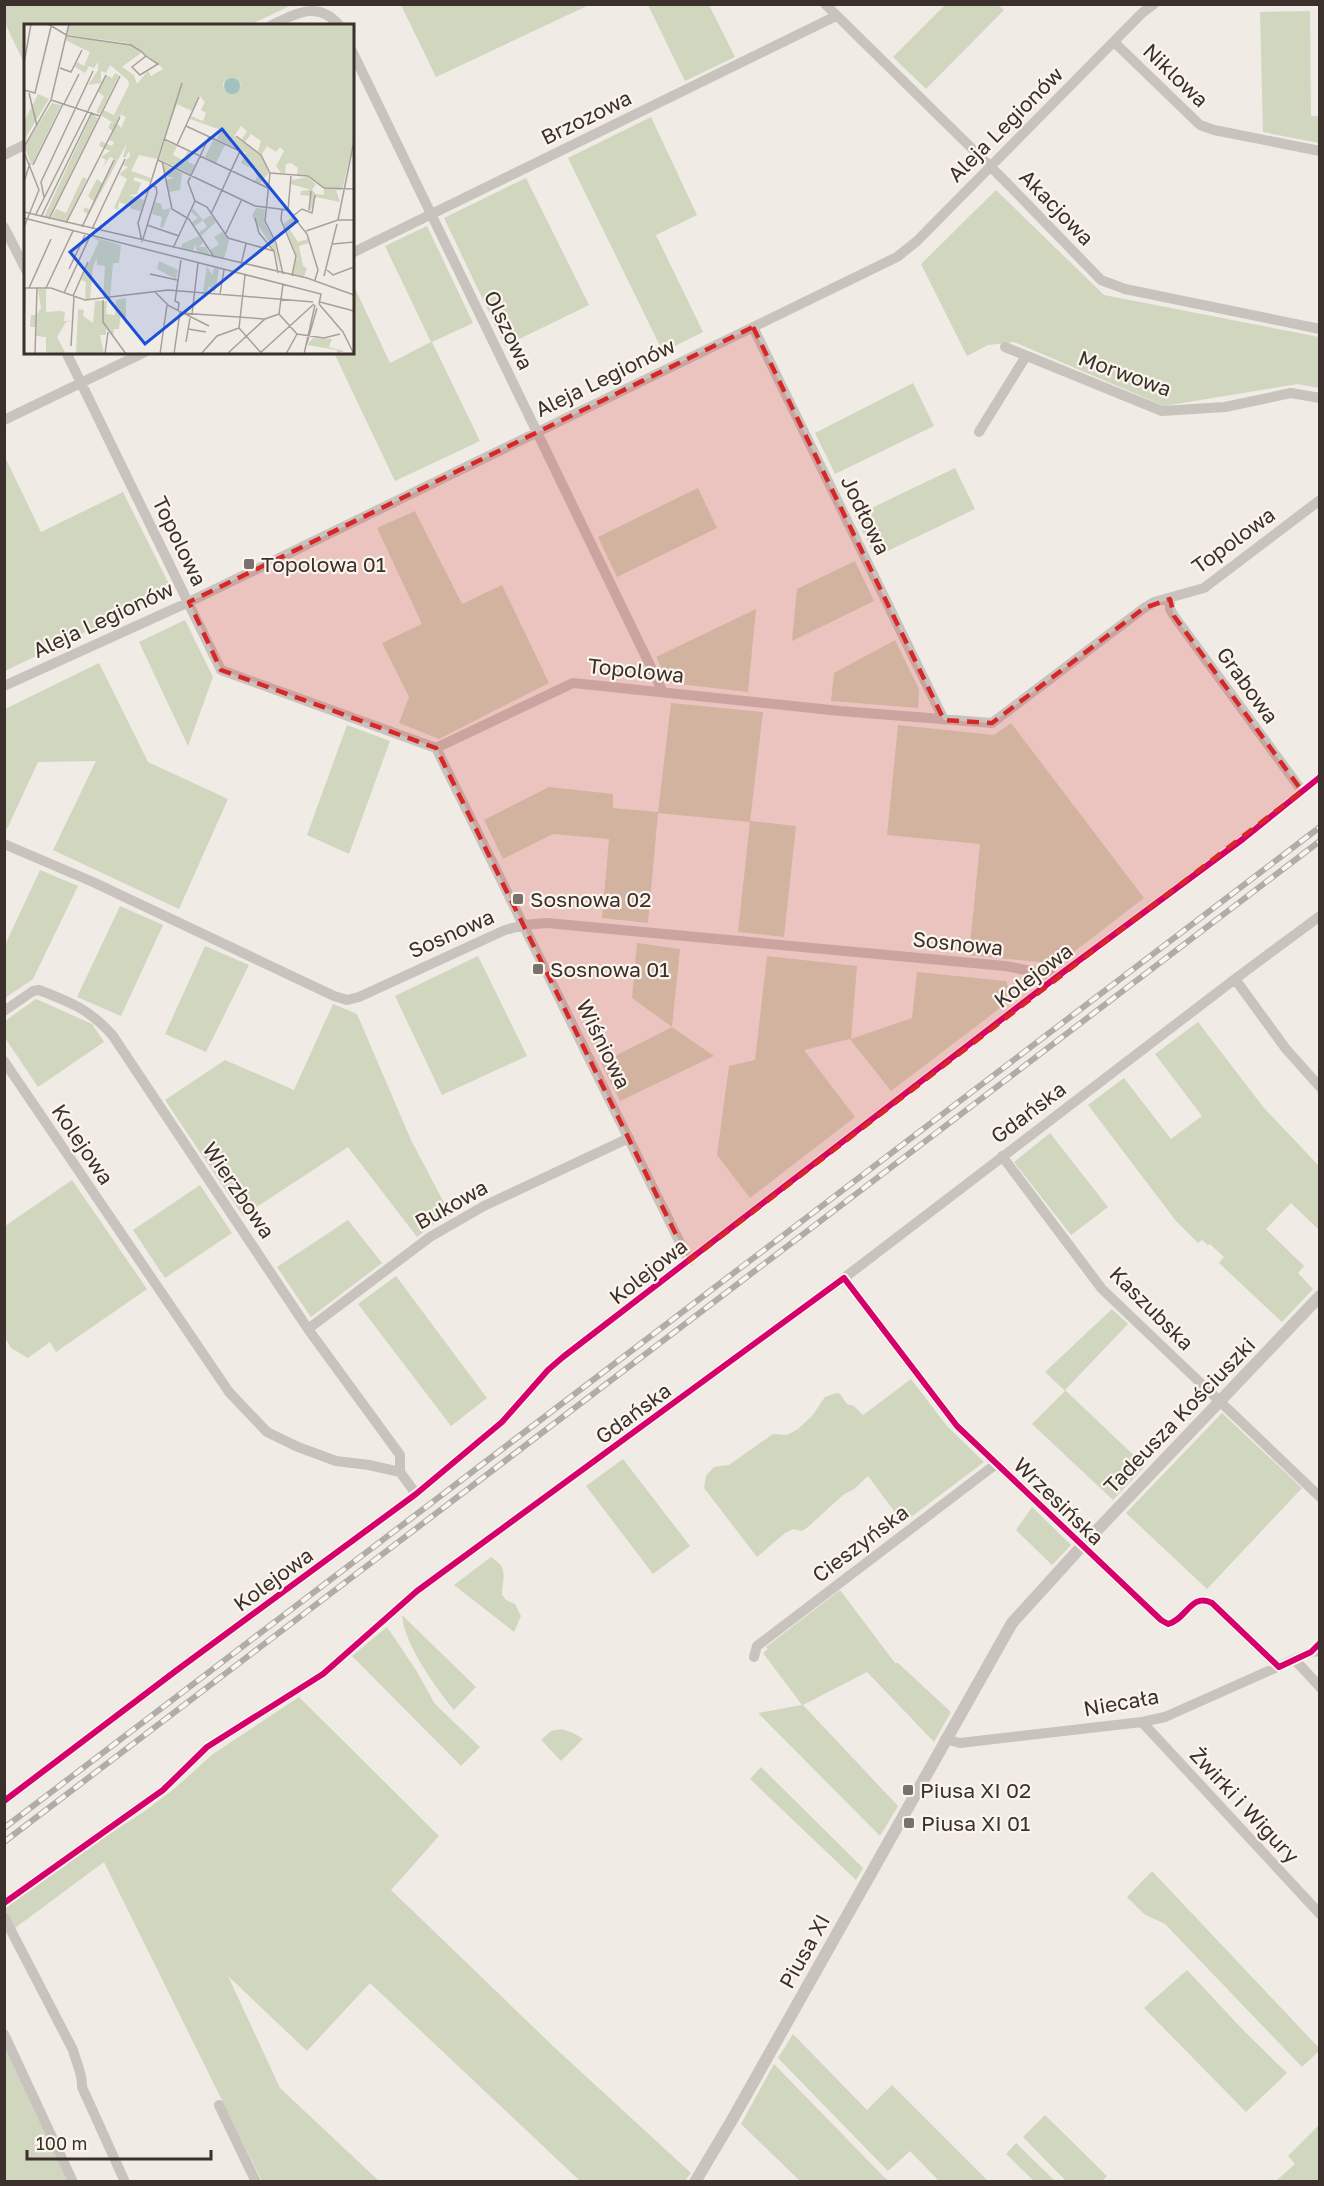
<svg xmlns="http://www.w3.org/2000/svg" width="1324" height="2186" viewBox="0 0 1324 2186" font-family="'Golos Text',sans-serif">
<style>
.green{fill:#d1d6bf}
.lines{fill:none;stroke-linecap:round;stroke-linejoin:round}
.minor{stroke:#c9c3be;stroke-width:10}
.tertiary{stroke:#c9c3be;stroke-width:12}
.rail-casing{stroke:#b1aca8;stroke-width:6}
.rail{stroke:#fbf5ee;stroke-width:4;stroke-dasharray:11;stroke-linecap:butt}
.cycleway-casing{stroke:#fbf5ee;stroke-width:10}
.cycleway{stroke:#d6006c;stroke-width:6}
.marked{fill:#d62828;fill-opacity:0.2;stroke:#d62828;stroke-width:4.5;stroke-dasharray:12 8;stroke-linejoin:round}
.poi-dot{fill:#7a716c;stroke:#fbf5ee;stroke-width:2}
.labels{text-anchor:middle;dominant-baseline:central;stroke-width:4.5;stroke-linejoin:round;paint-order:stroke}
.street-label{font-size:21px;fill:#3b302b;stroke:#fbf5ee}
.poi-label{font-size:21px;fill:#3b302b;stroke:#fbf5ee;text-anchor:start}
.inset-road{fill:none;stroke:#a8a09b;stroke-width:1.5}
.view{fill:#1d4ed8;fill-opacity:0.15;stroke:#1d4ed8;stroke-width:3}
.inset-edge{fill:none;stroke:#3b302b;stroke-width:3}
</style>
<rect width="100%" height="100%" fill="#f0ebe5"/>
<path class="green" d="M5,4h287v1l-43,20 -223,1 -1,39 -20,-42z
M401,5h188l-153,72z
M648,5h61l26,52 -50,24z
M945,5h53l6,5 -78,79 -33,-32z
M1310,11l1,105h8v27l-56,-11 -3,-120z
M651,117l46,98 -41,20 47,97 -40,20 -95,-194z
M526,178l63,127 -84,41 -61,-128z
M996,190l108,105 215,42v51l-21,-4 -134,22 -150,-64 -26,3 -21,11 -46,-92z
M427,226l46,97 -41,19 48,99 -85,40 -61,-128 18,-1 1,-68 37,79 41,-21 -46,-96z
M913,383l21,43 -99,48 -20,-41z
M5,457l36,75 82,-40 49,98 -167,81z
M955,468l20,41 -100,48 -20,-41z
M698,488l19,40 -100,49 -19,-40z
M415,511l47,93 40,-19 47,98 -110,56 -40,-16 10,-26 -27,-54 40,-19 -45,-96z
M855,561l19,40 -82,40 5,-52z
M756,609l-8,83 -79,-9 -13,-26z
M185,620l28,57 -25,69 -49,-104z
M895,640l24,49 -1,19 -87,-7 3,-28z
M99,663l49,99 80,37 -49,110 -126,-59 43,-89 -58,1 -31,67 -2,-1v-119z
M671,703l92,9 -13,109 46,5 -12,111 -46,-5 12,-110 -92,-9 -10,110 -46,-5 7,-79 -56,-5 -50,25 -19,-39 65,-33 64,7v14l45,4z
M1011,723l133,175 -86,66 -89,-9 11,-111 -93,-9 11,-110 96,10z
M347,725l43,16 -41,113 -42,-19z
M40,870l38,16 -45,93 -28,19v-53z
M120,906l43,19 -42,91 -44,-19z
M637,943l43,6 -8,78 42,29 -94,45 -19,-38 71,-36 -40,-29z
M205,946l44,19 -43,87 -41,-18z
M478,956l49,100 -85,39 -47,-99z
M767,956l90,10 -6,73 61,-21 5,-46 89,9 6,18 -121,92 -41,-52 -46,11 51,67 -105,81 -33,-43 12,-89 26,-6z
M36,999l56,25 12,18 -66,45 -33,-49v-17z
M333,1004l24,10 54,126 40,76 -15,6 -19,15 -69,-90 -105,69 -78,-116 60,-40 69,30z
M1198,1022l66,86 55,58v64l-28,-27 -25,26 38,37 -6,7 15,16 -31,33 -63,-59 5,-6 -14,-13 -2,1 -6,-5 -4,3 -22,-22 -88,-116 36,-27 47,61 31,-23 -47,-62z
M1050,1133l58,74 -37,28 -57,-73z
M72,1180l75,109 -91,63 -6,-10 -22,16 -17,-10 -6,-10v-112z
M200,1185l32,48 -67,45 -32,-48z
M348,1220l34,43 -71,54 -34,-50z
M396,1276l91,122 -36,28 -93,-122z
M1112,1309l16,15 -63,66 80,76 -32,34 -81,-76 33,-33 -20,-19z
M911,1379l36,47 37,36 -81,61 -35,-47 -14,13 -11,6 -35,32 -6,4 -9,-2 -8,4 -28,24 -53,-69 2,-12 8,-9 15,-2 44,-31 14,1 11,-6 14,-13 13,-19 12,-4 3,1 7,10 7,2 9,9z
M1222,1413l80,75 -95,101 -81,-76z
M623,1459l67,87 -37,28 -67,-88z
M1032,1507l39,38 -19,20 -36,-35z
M491,1557c19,12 11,21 11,38l4,5 9,4 6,12 -7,16 -60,-47z
M840,1590l55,73h3l53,49 -17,30 -67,-70 -64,33 95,101 -18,30 -122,-123 44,-8 -39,-52 5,-4 -2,-2z
M402,1615l74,72 -22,23c-18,-22 -50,-66 -52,-95z
M387,1627l29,43 19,34 45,43 -19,19 -109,-110z
M299,1697l140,139 -48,54 163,157 137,126 -6,8h-105l-210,-198 -63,68 -79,-75 52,112 99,93h-117l-158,-319 -89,66 -11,-20 91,-65 50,-32 29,-22 39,-35z
M562,1729l11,4 10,6 -22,22 -20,-21 10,-9z
M761,1767l102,101 -7,12 -106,-101z
M1152,1871l167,177v3l-17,16 -137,-143 -21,-10 -17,-17z
M1187,1970l58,62 42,41 -41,39 -102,-104z
M793,2034l74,76 25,-25 96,96h-49l-29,-30 -22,20 -110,-113z
M5,2047l62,134h-62z
M774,2064l110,113 5,4h-89l-59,-57z
M1045,2115l62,61 -5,5h-36l-43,-44z
M1319,2125v56h-43l19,-17 -7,-8z
M1016,2143l39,38h-21l-28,-27z"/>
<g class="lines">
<path class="minor" d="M825,4l180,177 96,99 24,9 195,40
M270,26c27,-13 48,-26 70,0
M1114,42l86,83 14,5 106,21
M352,51l311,641
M4,155l22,-11
M4,227l22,43
M352,253l484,-237
M753,327l191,393
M1005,347l157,64 63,-4 66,-14 29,5
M66,352l155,318 215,78 137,-65 267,28 152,12 152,-115 10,-6 50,-14 116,-88
M4,420l141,-68
M979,432l47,-76
M1170,599v10l4,7 128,175
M4,686l185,-84 708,-345 20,-16 225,-228 12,-9
M436,748l253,513
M4,844l89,38 241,114 13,4 12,-3 146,-67 19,-5 23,-2 458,43 53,10
M1235,979l51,70 34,38
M4,1011l29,-20 6,-1c31,12 52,20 74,46l195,293 92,126v17
M4,1061l225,331 38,40 31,15 38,14 33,4 31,7 16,22
M1002,1156l100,133 218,208
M844,1278l113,148 204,194 7,4c18,-4 23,-32 44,-21l67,64
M308,1329l122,-92 54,-31 145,-68
M754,1657l3,-11 239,-182
M1295,1660l25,27
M1142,1722l178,192
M945,1739l15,4 182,-21 23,-5 146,-65 9,-1
M4,1801l173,-131 239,-176 86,-72 46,-52 15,-13 495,-381 185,-137 77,-62
M4,1903l159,-113 44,-43 116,-73 94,-83 427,-313 391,-299 85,-63
M4,1917l69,133c3,12 10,25 9,37l43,95
M4,2034l69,148
M219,2105l37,77"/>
<path class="tertiary" d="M695,2182l37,-62 280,-497 70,-77 238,-250"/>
<defs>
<path id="rail" d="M4,1828l1316,-1001
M4,1842l1316,-1001"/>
</defs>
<use href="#rail" class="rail-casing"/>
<use href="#rail" class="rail"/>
<defs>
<path id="cycleway" d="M4,1801l173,-131 239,-176 86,-72 46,-52 15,-13 495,-381 185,-137 77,-62
M4,1903l159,-113 44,-43 116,-73 94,-83 427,-313 113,148 204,194 7,4c18,-4 23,-32 44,-21l67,64 32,-15 9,-9"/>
</defs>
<use href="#cycleway" class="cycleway-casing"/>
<use href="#cycleway" class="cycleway"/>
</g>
<path class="marked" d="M753,327l191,393 48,3 152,-115 26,-9 4,17 128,175 -613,470 -253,-513 -215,-78 -32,-68z"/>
<g class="poi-dot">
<rect x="243" y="558" width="12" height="12" rx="3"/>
<rect x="512" y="893" width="12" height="12" rx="3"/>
<rect x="532" y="963" width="12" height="12" rx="3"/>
<rect x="902" y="1784" width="12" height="12" rx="3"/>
<rect x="903" y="1817" width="12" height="12" rx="3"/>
</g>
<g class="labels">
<g class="street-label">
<text transform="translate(1176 75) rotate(44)">Niklowa</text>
<text transform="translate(586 117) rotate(-26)">Brzozowa</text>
<text transform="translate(1005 124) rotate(-45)">Aleja Legionów</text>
<text transform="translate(1057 207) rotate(46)">Akacjowa</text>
<text transform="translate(509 330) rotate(64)">Olszowa</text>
<text transform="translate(1125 373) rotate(20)">Morwowa</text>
<text transform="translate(605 377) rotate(-26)">Aleja Legionów</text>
<text transform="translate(866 515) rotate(64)">Jodłowa</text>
<text transform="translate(1233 540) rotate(-36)">Topolowa</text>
<text transform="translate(180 541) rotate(64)">Topolowa</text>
<text transform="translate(103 619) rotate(-25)">Aleja Legionów</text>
<text transform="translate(636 670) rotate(6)">Topolowa</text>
<text transform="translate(1248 685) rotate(54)">Grabowa</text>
<text transform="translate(451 933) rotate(-24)">Sosnowa</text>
<text transform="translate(958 943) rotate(6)">Sosnowa</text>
<text transform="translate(1033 975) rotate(-37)">Kolejowa</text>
<text transform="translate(604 1044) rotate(64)">Wiśniowa</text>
<text transform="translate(1028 1112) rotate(-37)">Gdańska</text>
<text transform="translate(83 1144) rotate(56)">Kolejowa</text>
<text transform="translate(239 1190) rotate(56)">Wierzbowa</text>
<text transform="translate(451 1204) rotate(-29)">Bukowa</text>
<text transform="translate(648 1271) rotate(-38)">Kolejowa</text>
<text transform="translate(1152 1308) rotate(45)">Kaszubska</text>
<text transform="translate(633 1413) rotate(-36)">Gdańska</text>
<text transform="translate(1179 1415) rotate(-46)">Tadeusza Kościuszki</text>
<text transform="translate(1059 1501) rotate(44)">Wrzesińska</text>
<text transform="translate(860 1543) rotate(-37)">Cieszyńska</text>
<text transform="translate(273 1579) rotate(-36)">Kolejowa</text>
<text transform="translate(1121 1702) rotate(-10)">Niecała</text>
<text transform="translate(1245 1805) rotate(47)">Żwirki i Wigury</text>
<text transform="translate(804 1951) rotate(-61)">Piusa XI</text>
</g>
<g class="poi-label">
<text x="261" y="564">Topolowa 01</text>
<text x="530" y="899">Sosnowa 02</text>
<text x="550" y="969">Sosnowa 01</text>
<text x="920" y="1790">Piusa XI 02</text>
<text x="921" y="1823">Piusa XI 01</text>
</g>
</g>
<g transform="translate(24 24)">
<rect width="330" height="330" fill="#f0ebe5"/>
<path d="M45,0h285v116l-12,50h-6l4,12 -24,-5 -6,15 1,-16 -11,-1 1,-4 10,-1 -20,-6 1,-4 15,-3 9,7 -4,6 4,4 8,1v-7l-16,-12 -11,-1 1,-7 -7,-5 -5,1 -1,9h-4l-5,-7 8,-15 -4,-4 -4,5 -9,-6 -5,8 -4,-3 3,-10 -10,-7 -6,8 -3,-3 5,-8 -6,-5 -7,10 27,19 8,18 -9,10 -5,-2 4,-9 -18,-9 5,-10 -29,-14 4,-9 -31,-11 1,-3 12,5 3,-8 -5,-3 4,-8 -5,-6 -8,15 -15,-7 -20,55 -18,-4 -8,16 20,7 -1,4 -15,-5 -2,3 8,3 -4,11 -8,1 15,5 -3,11 -10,-2 -3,-7 -1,3 -8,-3 -1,8 -4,-2 13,-29 -8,-5 9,-7 -6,-2 8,-9 -1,-5 -4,7 -2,-1 4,-14 -44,83 5,-12 -5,-3 2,-4 5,3 4,-8 -6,-6 9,-17 6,5 11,-25 -4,-2 -8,11 4,-8 -5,-3 9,-6 -11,-5 2,-5 11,5 2,-4 -5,-2 8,-17 4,5 5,-11 -5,-2 7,-16 -15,32 -5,-3 3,-6 3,1 -12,-7 1,-6 11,5 15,-30 -1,-5 -18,-15 -4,8 -5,-2v12l-13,2 10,-15v-8l-4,6 -5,-2 -6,11 2,-4 -10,-6 2,-5 7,4 6,-14 -25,-12 1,-3 63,7 12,9 -19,14 12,8 3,9 11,-13 3,5 12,-7 -7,-7 -28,-19 -61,-8zM206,55l11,5 -6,9 -11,-4 -1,-6zM91,49l4,2 -19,39 -4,-2 8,-16 -6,-4 8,-17 6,3zM14,70l11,5 -25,41v-18zM28,79l9,2 -29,60 -8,-18zM68,90l6,4 -49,100 -5,-1zM189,116l12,5 -9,18 -11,-6zM141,117l12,5 -4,9 10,5 5,-9 4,2 -4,9 7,3 -4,9 -32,-15zM139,140l19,9 -2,17 -11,2 -3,-12 8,-2 -9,-2zM59,153l4,2 -21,43 -15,-4 5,-9 10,4zM131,178l6,2 2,6 8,-2 -8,20 -3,-1 2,-10 -10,-3zM169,184l10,12 8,-5 5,7 -15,14 -2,-4 8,-5 -4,-7 -8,6 -3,-4 6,-4 -7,-6zM232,184l9,1 -1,13 11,21 6,30 -6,-22 -23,-35zM268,193l3,3 -7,7 10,15 10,-3 1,4 -10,3 4,20 4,2 -3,9 -12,-2 5,-18 -13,-33zM198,208l7,8 -5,19 -9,-3 -5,-6 9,-6 -5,-7zM66,212l31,9 -2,18h-6l-3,36h-7l2,-33 -8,-1v-7l-4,8 -3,34 -5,-1 1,-17 -5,-2 18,-39zM175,212l4,7 -5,4h8l4,8 -13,-3 -2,-8 -2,7 -12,-3 1,-4zM135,237l19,9 -2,9 -19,-10zM183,242l5,9 2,-7 5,1 -4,24 -6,-7 -2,6h-4zM14,265h8v23l14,-1 5,1 -1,9h8l-6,1 -9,15 9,17 -20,-2v-15l-10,-1 1,-9h-7l1,-12h5l5,-7zM102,274v27l-5,-12 -2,16h-5l-1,8 -7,-8v6h-6l4,19h-28l2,-45 6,1 -1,6 10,7 2,-22h12l-1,13 9,1 1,-15zM289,314l19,1 -3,8 15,4 -7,3v-4l-30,-5z" fill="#d1d6bf" fill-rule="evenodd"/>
<path d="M200 62a8 8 0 1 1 16 0a8 8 0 1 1-16 0Z" fill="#a1c2c1"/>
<path class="inset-road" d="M24,0l20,12 63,9 11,7 4,4 4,3 8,5 -18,11 -8,-8 14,-11M0,39l7,-39M36,44l11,4 11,-22M0,66l11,3 16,-66M5,69l8,33M27,76l49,16M40,80l15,-30M162,102l54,25 -29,63M212,112l25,19 9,18M185,113l-21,45 7,19 12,6 21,31 46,13M140,115l104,49M153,121l22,-48M0,123l27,-47 18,-76M0,128l15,38 -15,37M134,136l97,46 33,4 19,24 11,36 -3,10M138,137l10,48 17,10 25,38M9,141l30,-61M246,149l-5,48 11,22 7,31M246,149l38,3 16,12 30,1M0,158l6,-19M20,173l-3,-15 52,-111M258,185l-1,11 15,36 -4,20M264,186l3,-34M285,186l2,-19M0,188l283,66 47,17M11,192l71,-141M269,192l9,-7 10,4 3,-18M17,193l51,-105M0,194l297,76 -2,10M231,194l4,15 15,18 4,22M25,195l71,-143M314,196l16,-79M42,199l54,-106M123,201l32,11M58,203l32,-67M68,205l33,-70M282,207l32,-11h16M201,211l17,-36M119,215l14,-46 -1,-6 -6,-2M118,218l-4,-19 44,-140M309,220l21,-2M149,224l22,-47M217,240l5,-20M45,245l16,-34M303,246l6,5 21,-8M126,250l27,6M221,251l-6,53 23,26M300,252l13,-52M259,260l-4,30 18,20 27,4 16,-4M0,264h27l34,12 83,-10 145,12M5,264l22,-49M22,264l27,-57M131,268l14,14 40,20M40,269l26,-57M196,270l4,-24M49,272l15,-34M79,276v22l23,32M296,278l34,9M295,280l24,28 11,22M154,287l1,-8 -4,-2 6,-41M157,289l84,6M168,290l6,-51M164,305l18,3M0,311l1,-47M162,318l4,-24M283,319l10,-35M47,322l3,-49M11,330l2,-66M81,330l3,-22M136,330l7,-49M150,330l6,-42M177,330l16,-18 22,-8M203,330l38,-35 14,-5M235,330l55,-50M262,330l11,-20M280,330l11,-49"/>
<path class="view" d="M198,105l75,92 -152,123 -75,-92z"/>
<rect width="330" height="330" class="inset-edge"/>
</g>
<rect width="1324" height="2186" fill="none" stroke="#3b302b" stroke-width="12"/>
<path d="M27 2150v9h184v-9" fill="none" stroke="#3b302b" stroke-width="3"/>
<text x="36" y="2150" font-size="18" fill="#3b302b" stroke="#fbf5ee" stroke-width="4.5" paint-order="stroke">100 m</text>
</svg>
